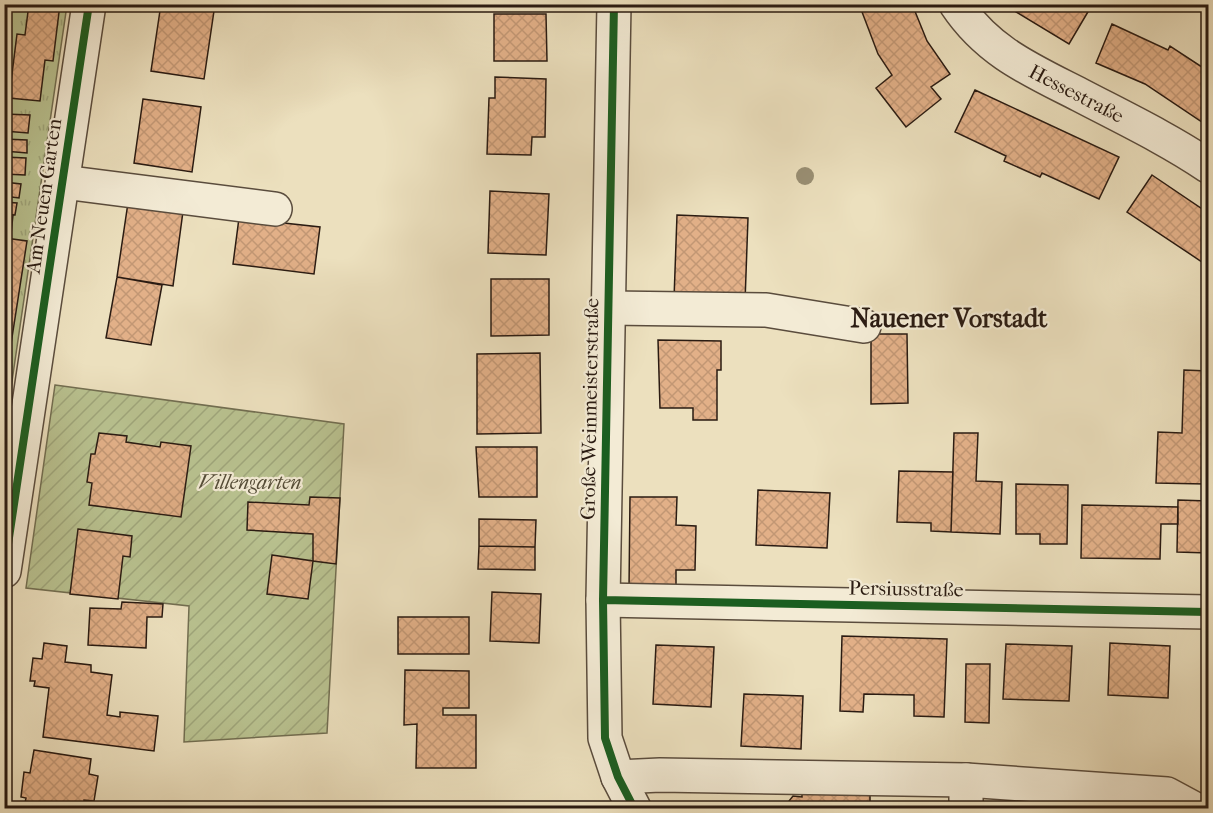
<svg xmlns="http://www.w3.org/2000/svg" width="1213" height="813" viewBox="0 0 1213 813" font-family="'IM FELL French Canon',serif">
<style>
.grass{fill:url(#grass-tufts);stroke:#726e51;stroke-width:1.5}
.garden{fill:url(#garden-furrows);stroke:#726e51;stroke-width:1.5}
.building{fill:url(#building-cross-hatch);stroke:#2a1b12;stroke-width:1.5}
.lines{fill:none;stroke-linecap:round;stroke-linejoin:round}
.minor-casing{stroke:#5a4c3d;stroke-width:36}
.minor{stroke:#f3ebd5;stroke-width:33}
.cycleway-casing{stroke:#f3ebd5;stroke-width:11}
.cycleway{stroke:#1b5e20;stroke-width:8}
.tree{fill:#998f74}
.labels{text-anchor:middle;dominant-baseline:central;stroke-width:4.5;stroke-linejoin:round;paint-order:stroke}
.street-label{font-size:20px;fill:#2a1b12;stroke:#f3ebd5}
.park-label{font-size:20px;font-style:italic;fill:#554d38;stroke:#f3ebd5}
.district-label{font-size:26px;font-weight:bold;fill:#2a1b12;stroke:#f3ebd5}
</style>
<defs>
<pattern id="grass-tufts" width="24" height="20" patternUnits="userSpaceOnUse" patternTransform="scale(1.5)"><rect width="24" height="20" fill="#b9c290"/><path d="M3 7l-1-3M5 7V3M7 7l1-3M15 17l-1-3M17 17v-4M19 17l1-3" fill="none" stroke="#9fa67b"/></pattern>
<pattern id="garden-furrows" width="10" height="10" patternUnits="userSpaceOnUse" patternTransform="scale(1.5)"><rect width="10" height="10" fill="#b9c290"/><path d="M-1 1l2-2M0 10L10 0M9 11l2-2" fill="none" stroke="#9fa67b"/></pattern>
<pattern id="building-cross-hatch" width="8" height="8" patternUnits="userSpaceOnUse" patternTransform="scale(1.5)"><rect width="8" height="8" fill="#e2b088"/><path d="M0 0l8 8M0 8l8-8" fill="none" stroke="#c29774"/></pattern>
</defs>
<rect width="100%" height="100%" fill="#ece0be"/>
<filter id="stains"><feTurbulence type="fractalNoise" baseFrequency=".00333" numOctaves="4"/><feColorMatrix values="0 0 0 0 .2 0 0 0 0 .09 0 0 0 0 .02 0 0 0 .5 -.17"/></filter>
<radialGradient id="worn" r=".72"><stop offset=".6" stop-color="#630" stop-opacity="0"/><stop offset="1" stop-color="#630" stop-opacity=".3"/></radialGradient>
<path class="grass" d="M5,5h62l-62,424z"/>
<path class="garden" d="M55,385l289,39 -17,309 -143,9 5,-136 -163,-18z"/>
<path class="building" d="M29,4h31l-7,57 -8,-1 -5,41 -31,-3 8,-64 8,1z
M161,4h54l-11,75 -53,-8z
M693,4h57v4h-57z
M859,4h53l15,37 23,33 -19,13 10,12 -35,28 -30,-39 16,-13 -14,-21z
M1003,4h88l1,1 -23,39z
M494,14h52l1,47h-53z
M1112,24l56,26 2,-4 38,25v55l-63,-42 -49,-21z
M495,77l51,2 -1,58h-13l-1,18 -44,-1 2,-56h6z
M975,90l144,67 -20,42 -57,-26 -2,4 -36,-16 2,-5 -51,-24z
M143,99l58,8 -9,65 -58,-9z
M4,114l26,1 -2,18 -24,-2z
M4,139l23,1v13l-23,-2z
M4,157l22,1 -1,17 -21,-1z
M1152,175l56,38v53l-81,-54z
M4,182l17,2 -2,14 -15,-2z
M490,191l59,3 -3,61 -58,-2z
M129,196l55,8 -11,82 -56,-9z
M4,202l13,1 -2,12 -11,-1z
M4,214l9,1 -2,19h-7z
M677,215l71,3 -3,84 -71,-3z
M239,218l81,9 -6,47 -81,-10z
M5,238l22,3 -16,103 -7,-1z
M117,277l45,8 -11,60 -45,-7z
M491,279h58v56l-58,1z
M871,334h36l1,69 -37,1z
M658,340l63,1v29h-4v50h-24v-12h-33z
M540,353l1,80 -64,1v-80z
M1184,370l24,1 -3,113 -49,-1 2,-51 24,1z
M99,433l28,3 -1,6 34,5 1,-5 30,4 -10,71 -92,-12 3,-22 -5,-1 4,-28h4z
M954,433h24l-2,48 26,1 -2,52 -49,-2z
M476,447h61v50h-58z
M899,471l54,1 -2,60 -20,-1v-8l-34,-1z
M1016,484l52,1 -1,59h-27v-10h-24z
M758,490l72,3 -3,55 -71,-3z
M310,497l30,1 -4,66 -23,-3v-27l-66,-4 1,-28 61,3z
M630,497h47l-1,28 20,1 -1,44h-19v20l-47,-1z
M1178,500l30,1v52l-31,-1z
M1082,505l96,2v17h-17l-1,35 -79,-1z
M479,519l57,1 -1,27 -56,-1z
M78,529l54,7 -2,21 -7,-1 -5,43 -48,-5z
M479,546l56,1v23l-57,-1z
M272,555l41,6 -5,38 -41,-5z
M492,592l49,2 -2,49 -49,-2z
M122,602l41,2 -1,13h-15l-1,31 -58,-3 2,-37 31,1z
M398,617h71v37h-71z
M842,636l105,3 -3,78 -30,-1v-21l-50,-1 -1,18 -23,-1z
M44,643l23,3 -2,16 26,3v7l21,3 -5,40 13,2v-5l38,4 -4,35 -111,-14 6,-49 -15,-2 1,-5h-5l3,-23 9,1z
M1110,643l60,3 -2,52 -60,-3z
M1006,644l66,2 -3,55 -66,-2z
M656,645l58,2 -3,60 -58,-3z
M966,664h24l-1,59 -24,-1z
M1205,665h3v43h-4z
M405,670l64,1v37h-26v7h33v53h-60l1,-44 -13,1z
M744,694l59,2 -2,53 -60,-3z
M34,750l57,9 -2,15 9,2 -4,25 -10,-1 -1,8h-59l2,-10 -5,-1 3,-25 6,1z
M802,787l68,1v20h-77l-4,-7 4,-5 9,1z"/>
<g class="lines">
<defs>
<g id="minor">
<path d="M614,4l-11,596 2,138 13,39 16,31"/>
<path id="s1" d="M956,4c32,48 75,66 124,91 44,23 88,44 128,71"/>
<path d="M63,182l212,27"/>
<path d="M609,308l157,2 98,16"/>
<path d="M4,571l85,-567"/>
<path d="M603,600l605,12"/>
<path d="M618,777l42,-2 306,5 201,14 26,14"/>
<path d="M966,808v-28"/>
</g>
</defs>
<use href="#minor" class="minor-casing"/>
<use href="#minor" class="minor"/>
<defs>
<path id="cycleway" d="M614,4l-11,596 2,138 13,39 16,31
M4,571l85,-567
M603,600l605,12"/>
</defs>
<use href="#cycleway" class="cycleway-casing"/>
<use href="#cycleway" class="cycleway"/>
</g>
<circle class="tree" cx="805" cy="176" r="9"/>
<g class="labels">
<g class="street-label">
<text stroke="none"><textPath href="#s1" startOffset="152">Hessestraße</textPath></text>
<text transform="translate(44 196) rotate(-82)">Am Neuen Garten</text>
<text transform="translate(590 409) rotate(-89)">Große Weinmeisterstraße</text>
<text transform="translate(906 589) rotate(1)">Persiusstraße</text>
</g>
<g class="park-label">
<text x="250" y="482">Villengarten</text>
</g>
<g class="district-label">
<text x="949" y="318">Nauener Vorstadt</text>
</g>
</g>
<rect width="1213" height="813" fill="none" stroke="#ece0be" stroke-width="24"/>
<rect x="6" y="6" width="1201" height="801" fill="none" stroke="#2a1b12" stroke-width="3"/>
<rect x="12" y="12" width="1189" height="789" fill="none" stroke="#2a1b12" stroke-width="1.5"/>
<rect width="100%" height="100%" filter="url(#stains)"/>
<rect width="100%" height="100%" fill="url(#worn)"/>
</svg>
